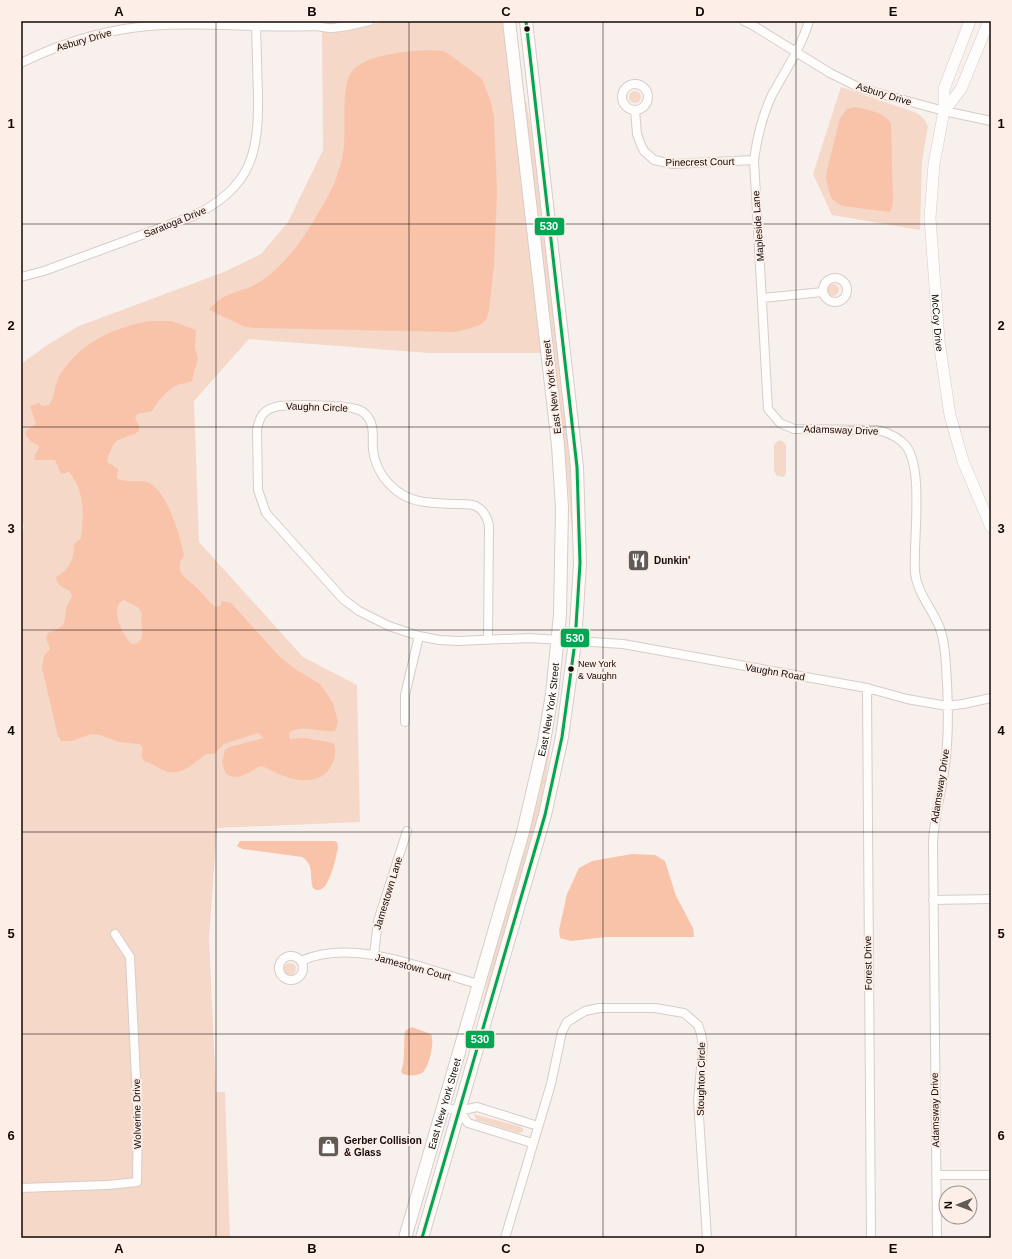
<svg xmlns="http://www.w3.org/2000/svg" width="1012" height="1259" viewBox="0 0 1012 1259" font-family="Arial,sans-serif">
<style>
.green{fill:#f6d8c8}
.water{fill:#f8c3a8;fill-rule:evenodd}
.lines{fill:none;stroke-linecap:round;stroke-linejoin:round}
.street-casing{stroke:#d5cdc9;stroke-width:10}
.secondary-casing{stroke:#d5cdc9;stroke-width:12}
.primary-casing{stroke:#d5cdc9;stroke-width:14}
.street{stroke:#fefdfc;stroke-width:8}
.secondary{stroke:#fefdfc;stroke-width:11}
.primary{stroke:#fefdfc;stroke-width:12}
.bus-1-casing{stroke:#fdeee7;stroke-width:6}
.bus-1{stroke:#00a651;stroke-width:3}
.grid{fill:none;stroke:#110906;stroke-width:1;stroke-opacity:0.55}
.bus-dot{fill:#110906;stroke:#fdeee7;stroke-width:1.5}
.labels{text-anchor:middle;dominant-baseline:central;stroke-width:4;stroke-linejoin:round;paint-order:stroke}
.bus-label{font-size:9px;fill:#110906;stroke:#fdeee7;text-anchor:start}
.street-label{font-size:10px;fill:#110906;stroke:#fdeee7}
.poi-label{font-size:10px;font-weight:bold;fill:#110906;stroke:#fdeee7;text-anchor:start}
.line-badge{stroke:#fdeee7;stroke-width:1.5}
.badge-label{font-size:11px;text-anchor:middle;font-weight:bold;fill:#fff}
.neatline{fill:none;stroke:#110906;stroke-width:1.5}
.grid-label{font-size:13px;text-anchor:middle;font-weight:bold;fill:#110906}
</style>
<rect width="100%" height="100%" fill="#f8f0ec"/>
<path class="green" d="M388,21h115l39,332h-113l-180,-14 -55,62 5,141 104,115 54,28 3,137 -143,6 -8,110 7,154h9l5,146h-209v-702l3,-9 -3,-8v-155l26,-19 32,-19 145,-54 37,-18 27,-32 35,-72 -1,-118 32,-4z
M841,87l76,26 7,6 4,7 -6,35 -2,69 -88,-15 -19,-41z
M629 97a6 6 0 1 1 12 0a6 6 0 1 1-12 0Z
M524,101h2l9,48 32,271 7,113h-2l-8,-92z
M827 290a6 6 0 1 1 12 0a6 6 0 1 1-12 0Z
M780,440l5,3 1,3v27l-2,4 -7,-1 -3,-5v-25l1,-3z
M548,750l2,1 -11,68 -55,190 -3,-1 17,-71 40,-138z
M284 969a6 6 0 1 1 12 0a6 6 0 1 1-12 0Z
M474,1114l44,12 5,2v4l-6,1 -37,-12 -4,-1z"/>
<path class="water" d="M429,50l14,1 6,3 33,25 9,23 3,16 3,75 -3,71 -5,47 -3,9 -8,6 -22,6 -200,-4 -11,-1 -36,-17c15,-19 30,-16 49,-27 31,-19 53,-56 70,-87 7,-12 12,-28 15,-42 4,-21 -3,-69 9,-83 14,-17 57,-20 77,-21z
M855,107c11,2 31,6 36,17l2,79 -2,7 -2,2 -47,-6 -9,-6 -3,-5 -4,-16 1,-9 13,-52 7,-9z
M149,321h22l25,9 -1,18 3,10 -6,23c-4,2 -7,2 -12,3 -12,4 -22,17 -28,27l-15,3 -2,5 4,6v6c-10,8 -23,4 -28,19 -2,5 -4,7 -4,12l11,7 -1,9c9,6 21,1 30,4 20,7 33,54 37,73 -13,20 6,24 17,37 6,5 7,11 15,15l4,-1 2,-5 9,2 49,54 12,10 28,17 13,19 5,19 -3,9c-15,2 -33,-8 -46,2l1,6 15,-1 28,5c4,7 2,14 -1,21 -11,24 -40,17 -60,7 -4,-2 -6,-4 -11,-5 -12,5 -21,16 -35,8l-4,-12 3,-12 5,-3 34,-9 -6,-5 -34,11 -10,10h-8c-13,9 -23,23 -41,17 -8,-3 -12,-8 -20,-9l-4,-6 2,-8 -4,-4 -20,-2 -19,-7 -9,-1 -19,7h-11l-3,-5 -16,-68 2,-12 6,-7 -4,-11 2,-5c16,-6 16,-6 18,-22 0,-5 4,-10 6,-15l-2,-5c-7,-4 -13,-5 -14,-14 13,-6 19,-20 18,-33l7,-6c3,-23 4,-47 -12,-66l-8,2 -6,-14h-20l-1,-3 5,-9 -1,-3 -7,-3 -6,-8 2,-4 9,-6 -6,-18 9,-3 3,3 7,-1c7,-10 5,-22 12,-32 21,-31 52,-45 88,-52zM124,600l15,8 3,6c-3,11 7,29 -10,30 -9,-7 -24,-38 -8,-44z
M240,841h94l3,1 1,6c-2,9 -10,52 -25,40 -4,-11 2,-23 -11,-31l-60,-8 -5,-3z
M632,854l23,1 10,6 11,35 17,32 1,9h-88l-35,4 -11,-3 -1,-8 8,-36 12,-26 13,-7z
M412,1027l19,7c4,7 -2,34 -9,39 -4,2 -9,3 -13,2 -4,0 -5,0 -8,-3 5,-14 2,-27 4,-41z"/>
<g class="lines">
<defs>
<path id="street" d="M744,21l10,5 76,47 30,15 84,23 47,10
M809,21c-8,27 -24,50 -37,74 -10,21 -15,43 -18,65l14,249 12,14 14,6 84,1c11,3 21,7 28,16 18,23 7,95 9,126 2,21 16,35 24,54 4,9 5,18 6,27 3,37 5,76 0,112 -3,26 -11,51 -12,78l4,395
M21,63c44,-22 93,-36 143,-38 50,-2 101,3 151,1 6,0 12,3 18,2 12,-1 24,-4 36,-7
M622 97a13 13 0 1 1 26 0a13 13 0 1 1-26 0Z
M635,110l2,24 4,11 3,6 10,9 19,4 81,-4
M21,277l23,-6 149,-55c58,-28 66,-62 65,-122 -1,-23 -1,-45 -2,-67
M823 290a12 12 0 1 1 24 0a12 12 0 1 1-24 0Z
M762,298l61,-6
M488,639l1,-114c-2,-8 -5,-15 -13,-19 -6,-3 -15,-2 -21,-2 -21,-1 -41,0 -58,-13 -13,-10 -22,-25 -24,-41 -1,-11 2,-23 -5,-33 -3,-4 -7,-7 -12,-8 -13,-4 -73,-6 -84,-1 -10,3 -13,12 -15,21l1,61 8,23 77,86 16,12 30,15 30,10 20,4 19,1 71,-3 94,6 244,44 40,11 40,7 16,-2 28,-6
M867,688l4,550
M405,722v-27l14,-59
M933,900l58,-1
M374,955l4,-34 29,-90
M279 968a12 12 0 1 1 24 0a12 12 0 1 1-24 0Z
M301,961c53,-24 125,9 177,23
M443,1107l16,4 18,-4 61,19
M459,1111l9,12 64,20
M936,1175h55
M21,1188l87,-3 29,-3 1,-64 -8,-161 -15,-23
M505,1238l46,-154 11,-52 5,-10 18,-11 14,-3h56l29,5 14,12 3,9 2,12 -5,55 9,137"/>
<g id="secondary">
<path id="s1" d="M970,21l-26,68v22l-10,53 -4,54 9,123 11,74 13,46 28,66"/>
<path d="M944,111l17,-22 28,-68"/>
</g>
<g id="primary">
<path id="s2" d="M405,1238l118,-406 21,-90 8,-48 8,-79 2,-107 -4,-63 -49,-424"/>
<path d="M422,1238l123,-423 17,-78 13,-95 5,-79 -3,-96 -51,-446"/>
</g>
</defs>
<use href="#street" class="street-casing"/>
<use href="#secondary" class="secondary-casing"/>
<use href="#primary" class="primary-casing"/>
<use href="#street" class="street"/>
<use href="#secondary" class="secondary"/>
<use href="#primary" class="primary"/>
<defs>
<path id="bus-1" d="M422,1238l123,-423 17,-78 13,-95 5,-79 -3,-96 -51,-446"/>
</defs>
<use href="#bus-1" class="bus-1-casing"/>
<use href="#bus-1" class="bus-1"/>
</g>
<path class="grid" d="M216,21v1217M409,21v1217M603,21v1217M796,21v1217M21,224h970M21,427h970M21,630h970M21,832h970M21,1034h970"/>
<defs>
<symbol id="restaurant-square" viewBox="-11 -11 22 22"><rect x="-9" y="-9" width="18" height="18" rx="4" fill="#625a56" stroke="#fdeee7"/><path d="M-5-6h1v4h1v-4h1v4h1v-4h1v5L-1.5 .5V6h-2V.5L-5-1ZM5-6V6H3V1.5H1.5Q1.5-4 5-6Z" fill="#fff"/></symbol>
<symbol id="shop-square" viewBox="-11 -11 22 22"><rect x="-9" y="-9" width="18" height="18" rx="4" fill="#625a56" stroke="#fdeee7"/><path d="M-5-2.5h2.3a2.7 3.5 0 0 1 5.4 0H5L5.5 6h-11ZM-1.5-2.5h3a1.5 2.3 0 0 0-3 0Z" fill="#fff"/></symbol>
</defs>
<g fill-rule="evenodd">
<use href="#restaurant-square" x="626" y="548" width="25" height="25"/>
<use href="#shop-square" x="316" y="1134" width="25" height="25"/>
</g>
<g class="bus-dot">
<circle cx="527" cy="29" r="3.5"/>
<circle cx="571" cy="669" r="3.5"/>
</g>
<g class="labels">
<g class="bus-label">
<text x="578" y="664">New York<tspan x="578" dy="12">&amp; Vaughn</tspan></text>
</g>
<g class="street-label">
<text transform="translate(84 40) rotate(-16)">Asbury Drive</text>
<text transform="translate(884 94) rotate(17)">Asbury Drive</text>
<text transform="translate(700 162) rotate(-1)">Pinecrest Court</text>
<text transform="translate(175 222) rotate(-22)">Saratoga Drive</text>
<text transform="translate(758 226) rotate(-94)">Mapleside Lane</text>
<text stroke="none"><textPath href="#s1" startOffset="308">McCoy Drive</textPath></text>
<text transform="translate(552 387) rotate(-97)">East New York Street</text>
<text transform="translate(317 407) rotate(2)">Vaughn Circle</text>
<text transform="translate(841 430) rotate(2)">Adamsway Drive</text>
<text transform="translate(775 672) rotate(10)">Vaughn Road</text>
<text stroke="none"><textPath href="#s2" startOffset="548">East New York Street</textPath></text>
<text transform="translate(940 786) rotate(-81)">Adamsway Drive</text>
<text transform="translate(388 893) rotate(-73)">Jamestown Lane</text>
<text transform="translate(868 963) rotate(-91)">Forest Drive</text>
<text transform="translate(413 967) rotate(15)">Jamestown Court</text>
<text transform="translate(701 1079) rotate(-89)">Stoughton Circle</text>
<text stroke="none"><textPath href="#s2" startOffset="140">East New York Street</textPath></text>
<text transform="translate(935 1110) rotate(-91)">Adamsway Drive</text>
<text transform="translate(137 1114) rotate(-91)">Wolverine Drive</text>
</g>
<g class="poi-label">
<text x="654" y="560">Dunkin'</text>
<text x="344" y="1140">Gerber Collision<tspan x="344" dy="12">&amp; Glass</tspan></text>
</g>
</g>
<g class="line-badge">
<rect x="534" y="217" width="31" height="19" rx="4" fill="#00a651"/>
<rect x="560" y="628" width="30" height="20" rx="4" fill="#00a651"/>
<rect x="465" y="1030" width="30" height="19" rx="4" fill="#00a651"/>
</g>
<g class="badge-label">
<text x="549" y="230">530</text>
<text x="575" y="642">530</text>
<text x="480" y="1043">530</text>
</g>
<rect width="1012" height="1259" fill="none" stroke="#fdeee7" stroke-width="44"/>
<g transform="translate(958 1205) rotate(269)"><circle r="19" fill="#fdeee7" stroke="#9f928d"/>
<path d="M0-3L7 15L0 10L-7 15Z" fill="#625a56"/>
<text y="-6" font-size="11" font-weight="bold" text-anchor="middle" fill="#110906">N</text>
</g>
<rect x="22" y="22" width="968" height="1215" class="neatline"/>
<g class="grid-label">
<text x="119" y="16">A</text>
<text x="312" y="16">B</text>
<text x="506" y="16">C</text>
<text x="700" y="16">D</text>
<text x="893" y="16">E</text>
<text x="11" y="128">1</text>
<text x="1001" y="128">1</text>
<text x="11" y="330">2</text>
<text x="1001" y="330">2</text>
<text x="11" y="533">3</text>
<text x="1001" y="533">3</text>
<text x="11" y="735">4</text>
<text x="1001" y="735">4</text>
<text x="11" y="938">5</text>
<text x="1001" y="938">5</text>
<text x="11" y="1140">6</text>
<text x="1001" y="1140">6</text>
<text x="119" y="1253">A</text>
<text x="312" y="1253">B</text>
<text x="506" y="1253">C</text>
<text x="700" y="1253">D</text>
<text x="893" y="1253">E</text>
</g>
</svg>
